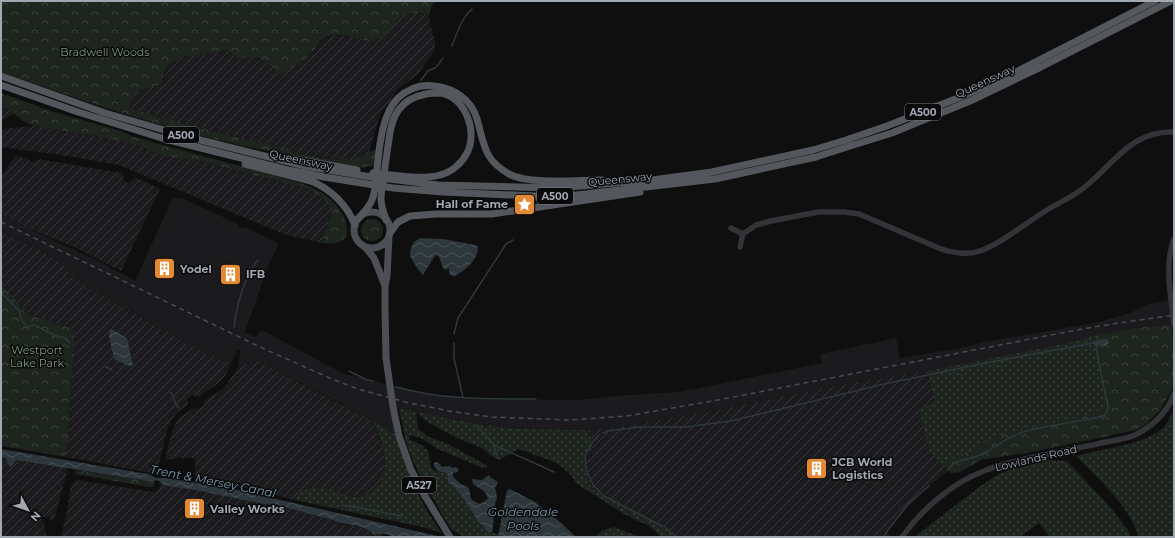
<svg xmlns="http://www.w3.org/2000/svg" width="1175" height="538" viewBox="0 0 1175 538" font-family="Montserrat,sans-serif">
<style>
.built{fill:#1b1b1d}
.industrial{fill:url(#industrial-furrows)}
.grass{fill:url(#grass-dots)}
.forest{fill:url(#forest-crowns)}
.water{fill:url(#water-waves)}
.lines{fill:none;stroke-linecap:round;stroke-linejoin:round}
.stream{stroke:#2e383c;stroke-width:1.5}
.tertiary{stroke:#323437;stroke-width:5.5}
.primary{stroke:#4c4f54;stroke-width:7}
.trunk{stroke:#54585c;stroke-width:7}
.rail{stroke:#494c50;stroke-width:1.5;stroke-dasharray:5 4;stroke-linecap:butt}
.labels{text-anchor:middle;dominant-baseline:central;stroke-width:3;stroke-linejoin:round;paint-order:stroke}
.shield{fill:#0a0a0b;stroke:#74797e;stroke-width:1}
.shield-label{font-size:10px;font-weight:bold;fill:#a1a8b0}
.park-label{font-size:11px;fill:#7d9a79;stroke:#0a0a0b}
.street-label{font-size:11px;fill:#a1a8b0;stroke:#0a0a0b}
.poi-label{font-size:11px;font-weight:bold;fill:#a1a8b0;stroke:#0a0a0b;text-anchor:start}
.water-label{font-size:12px;font-style:italic;fill:#799caa;stroke:#0a0a0b}
</style>
<defs>
<pattern id="industrial-furrows" width="10" height="10" patternUnits="userSpaceOnUse"><rect width="10" height="10" fill="#1b1b1d"/><path d="M-1 1l2-2M0 10L10 0M9 11l2-2" fill="none" stroke="#39393b"/></pattern>
<pattern id="grass-dots" width="8" height="8" patternUnits="userSpaceOnUse"><rect width="8" height="8" fill="#1e241e"/><path d="M2 2h.1M6 6h.1" fill="none" stroke="#3c413c" stroke-width="1.8" stroke-linecap="round"/></pattern>
<pattern id="forest-crowns" width="20" height="18" patternUnits="userSpaceOnUse"><rect width="20" height="18" fill="#1e241e"/><path d="M2 6a3 3 0 1 1 6 0M12 15a3 3 0 1 1 6 0" fill="none" stroke="#3c413c"/></pattern>
<pattern id="water-waves" width="16" height="10" patternUnits="userSpaceOnUse"><rect width="16" height="10" fill="#2e383c"/><path d="M0 5q4-4 8 0t8 0" fill="none" stroke="#495256"/></pattern>
</defs>
<rect width="100%" height="100%" fill="#0f0f10"/>
<path class="built" d="M173,197l11,2 54,25 1,3 3,2 3,-2 33,16 -1,5 -9,18 -23,66 10,5 7,-7 84,45h3l82,19 23,4 21,1 103,1 37,-4 64,-4 143,-29 -2,-9 76,-16 4,20 61,-10 18,-5 120,-21 31,-9 18,-9 21,-4 3,26 -36,2 -191,40 -111,18 -116,24 -87,15 -45,5 -66,-1 -40,-4 -91,-19 6,28 -57,-32 -80,-41 -19,5 -1,-2 2,-10 2,-2 -5,-3 -6,15 -37,-17 -98,-55 -25,-17 -8,-10 -21,-14 -41,-19v-18l24,13 69,32 41,22z"/>
<path class="industrial" d="M412,12l17,4 1,7 5,18v8l-17,25 -20,15 -18,26 -14,48 -74,-10 -1,-4 -80,-18 -82,-23 3,-10 3,-5 7,-4 19,-5 9,-21 10,-5 5,-2h13l27,-6 5,2 8,7 15,-2 13,5 13,13 18,-11 14,-11 14,-15 9,-3 38,5 11,-3 12,-16 8,-6z
M1,98l16,14 -16,9z
M34,126l72,12 43,10 -1,2 45,11 3,-1 113,29 8,4 13,12 3,5 -11,33 -36,-8 -167,-70 -64,-11 -54,-7v-18z
M16,155l18,7 4,-3 84,14 2,8 4,2 7,-6 25,12 -39,82 -47,-24 -49,-20 -24,-13v-38z
M1,232l41,19 21,14 8,10 25,17 98,55 37,17 -4,9 -6,8 -22,16 -7,-2 -5,4 1,6 -10,7 -6,7 -4,8 -11,44 -6,2 -84,-16 8,-127 -47,-16 -27,-30z
M1095,336l15,100 -79,16 -53,4 -32,16 -18,15 -29,29 -13,16 4,3 -1,2h-213l-23,-17 -61,-31 -9,-25 10,-23 -7,-11 45,-5 87,-15 116,-24 111,-18 117,-24z
M258,361l115,60 12,33 1,15 -5,13 -6,8 -8,5 -10,2 -15,-2 -20,-7 -23,3 -4,9 -53,-13 -47,-8v-21h-16l-14,2 7,-29 6,-12 15,-11 5,1 5,-3 1,-5 17,-11 6,-6 12,-18z
M1,457l5,1 3,8 7,-6 52,8 -14,52 -3,1 -2,-4h-7l-1,2 2,1 4,17h-46z
M77,480l77,12 5,-3 1,-7 4,3 36,6 64,13h9l60,16 8,4 25,4 4,2 3,4h9v3h-321l6,-26 3,-21 2,-6z"/>
<path class="grass" d="M1095,336l11,70 -13,8 -80,18 -19,6 -19,11 -27,12 -6,4 -12,-14 -10,-37 1,-6 14,-6 -7,-31 134,-27z
M399,408l81,17 40,4 66,1 7,11 -10,23 9,25 61,31 23,17h-15l-12,-11 -25,-12 -47,-30 -6,-9 -14,-12 -38,-14 -20,11 -9,-5 -8,-7 -25,-10 -31,-17 -10,-9 2,17 11,8 19,7 40,22 -3,2 -5,-1 -44,-19 -13,-9 -13,-4 -1,4c6,3 16,7 19,12 3,6 0,14 5,18 4,4 10,2 15,6l2,8c13,6 21,37 33,42l3,6 12,3v3h-34l-13,-8 -23,-39 -10,-18 -11,-26z
M1174,410v127h-36c-6,-29 -42,-60 -62,-81 25,-7 66,-11 86,-27 5,-5 9,-13 12,-19z
M373,421l22,13c11,34 25,71 47,99l-20,-6 -127,-27 4,-9c7,-1 17,-4 25,-3 11,3 21,9 33,9 6,0 15,-4 19,-9 18,-20 6,-45 -3,-67z
M1048,460l19,1 43,46 18,23 3,7h-81l-11,-14 -19,14h-106l68,-52 15,-10 18,-8z
M614,527l26,10h-43c2,-7 10,-8 17,-10z"/>
<path class="forest" d="M1,1h435l-5,6 -2,9c-38,-14 -32,21 -56,24 -15,2 -35,-11 -49,-2 -5,4 -8,10 -12,14 -9,10 -21,17 -33,23 -13,-15 -21,-21 -41,-16l-8,-7 -5,-2 -27,6h-13l-15,7 -5,8 -4,13c-18,9 -25,-1 -32,24l82,23 80,18 1,4c17,2 51,10 66,5 8,-3 13,-8 21,-10l-3,19 -10,-1v2c-63,-10 -126,-21 -187,-38 -60,-17 -119,-37 -178,-58z
M1,93l53,19 67,19 13,6 167,46c12,5 25,10 34,21 10,10 22,36 0,39 -4,1 -9,0 -13,0l11,-33c-6,-9 -15,-16 -24,-21l-113,-29 -3,1 -17,-4 -2,1 -26,-8v-2l-42,-10 -72,-12 -11,-5 -22,-18z
M361 230a11 11 0 1 1 22 0a11 11 0 1 1-22 0Z
M1,284l27,30 47,16 -8,127 -66,-11z
M1169,325l3,1 2,58 -2,5 -11,20 -16,16 -9,5 -105,22 -50,8 -21,12 -9,1 -9,-8 6,-4 27,-12 19,-11 19,-6 80,-18 13,-8 -11,-70 41,-8z
M76,470l67,10 8,2 4,-2 -2,7h-4l-74,-13z"/>
<path class="water" d="M421,238l22,1 32,6 3,2c-1,14 -11,22 -23,29h-3l-3,-3v-5l-4,2c-5,-5 -3,-11 -8,-15l-3,2 -11,18 -6,-7 -7,-12c0,-9 3,-15 11,-18z
M110,330h3l14,8 6,28h-4l-15,-7 -5,-23z
M1105,339h2l2,3 -3,4h-9l-4,-3 1,-2z
M1,449l117,20 30,5 8,4h10l58,9 218,50h-49l-6,-3h-14c-7,-10 -28,-8 -40,-14l-60,-16h-9l-64,-13 -36,-6 -5,-4 -3,-1 -5,2 -8,-2 -127,-20 -4,6h-3l-3,-8 -5,-1z
M437,462l5,5 8,-1 3,2 3,-1 2,2v3l-5,1v4l8,7 7,3c5,10 -2,11 12,17l8,-5 -3,-7 -12,-8 -1,-5 10,1 7,-5 1,2 8,5 -3,6 2,9 -3,11 1,4 -3,20 -3,1 -3,-2 -3,-6c-6,-2 -6,-6 -10,-11 -6,-10 -15,-26 -25,-32 0,-11 -1,-8 -10,-11l-4,-5v-3z
M510,489l25,13 25,20 16,15h-78l9,-47z"/>
<g class="lines">
<path class="stream" d="M452,46c5,-13 9,-27 20,-37
M421,80l7,-9 7,-3 3,-3 5,-7
M1,292l19,20c0,7 2,10 8,15l6,-2 20,10 11,3 5,5
M234,327c3,-24 9,-48 24,-67
M454,334l4,-16 48,-74 7,-4
M454,343v15l9,40
M106,367l6,3
M349,371l18,9 6,1
M396,387c45,13 93,12 140,12
M170,392c6,4 3,12 9,16
M476,424l18,21 60,27
M603,433l5,-2 31,-4h47l45,-6 149,-36 105,-22 108,-20
M599,435l-7,8 -7,13 1,13 7,16 11,11 62,32 11,9
M494,445l3,12
M948,470c7,-12 18,-9 29,-14 16,-6 29,-19 46,-24 20,-6 41,-8 61,-12 7,-1 15,-2 21,-5l2,-4 1,-4 -12,-59 1,-2
M342,505l13,2 46,9
M885,534l24,-31 20,-17"/>
<path class="tertiary" d="M731,228l12,6
M1174,239c-10,24 -3,59 0,85
M740,247l3,-13 13,-9 15,-4 47,-9h26l15,2 82,35c11,4 27,6 39,2 21,-7 47,-29 67,-41 13,-8 28,-14 39,-24 29,-24 47,-56 88,-54
M902,537c20,-28 50,-54 82,-66 16,-7 33,-10 50,-14 21,-4 42,-9 63,-13 12,-3 27,-4 38,-9 18,-9 32,-22 39,-41"/>
<path class="primary" d="M354 230a18 18 0 1 1 36 0a18 18 0 1 1-36 0Z
M389,237l-2,40 -2,9v22l1,50 7,49 6,29 12,34 14,26 25,41
M365,247l9,11 11,28"/>
<path class="trunk" d="M1,76l104,37 83,24 117,29 60,10 73,9 118,3 96,-8 60,-8 101,-22 33,-10 41,-14 71,-28 52,-23 145,-74
M1,85l77,27 87,27 123,31 36,7 69,11 50,4 116,5 156,-18 101,-22 31,-10 45,-14 78,-32 71,-34 130,-66
M295,159l62,11
M245,164l66,17c20,8 36,24 44,44
M373,173c19,2 49,7 67,2 12,-3 22,-12 27,-22 11,-21 -1,-55 -26,-60 -4,0 -10,0 -15,1 -25,5 -34,20 -37,45 -2,14 -4,28 -6,42 -1,6 -2,12 -2,18 0,7 3,14 5,21
M358,219c5,-6 10,-11 13,-17 4,-7 4,-16 5,-24 3,-24 4,-62 22,-80 10,-9 23,-14 36,-12 20,2 37,13 43,33 4,13 5,25 12,37 5,8 13,14 20,18 20,11 70,6 93,6
M390,233l8,-11 12,-6 26,-2h56l148,-22"/>
<path class="rail" d="M1,222l259,125 72,32 26,10 51,14 40,8 43,6 77,3 58,-4 91,-16 364,-71 37,-6 55,-8"/>
</g>
<defs>
<symbol id="sight-square" viewBox="-11 -11 22 22"><rect x="-9" y="-9" width="18" height="18" rx="4" fill="#e48933" stroke="#0a0a0b"/><path d="M0-6L1.8-2.2L6-1.7L2.9 1.2L3.7 5.4L0 3.3L-3.7 5.4L-2.9 1.2L-6-1.7L-1.8-2.2Z" fill="#fff"/></symbol>
<symbol id="building-square" viewBox="-11 -11 22 22"><rect x="-9" y="-9" width="18" height="18" rx="4" fill="#e48933" stroke="#0a0a0b"/><path d="M-4-6H4V6H1V3H-1V6H-4ZM-2.5-4.3h1.7v1.8h-1.7ZM.8-4.3h1.7v1.8H.8ZM-2.5-1h1.7V.8h-1.7ZM.8-1h1.7V.8H.8Z" fill="#fff"/></symbol>
</defs>
<g fill-rule="evenodd">
<use href="#sight-square" x="512" y="192" width="25" height="25"/>
<use href="#building-square" x="152" y="256" width="25" height="25"/>
<use href="#building-square" x="218" y="262" width="25" height="25"/>
<use href="#building-square" x="804" y="456" width="25" height="25"/>
<use href="#building-square" x="182" y="496" width="25" height="25"/>
</g>
<g class="labels">
<g class="shield">
<rect x="905" y="104" width="36" height="16" rx="3"/>
<rect x="163" y="127" width="36" height="16" rx="3"/>
<rect x="537" y="188" width="36" height="16" rx="3"/>
<rect x="402" y="477" width="34" height="16" rx="3"/>
</g>
<g class="shield-label">
<text x="923" y="112">A500</text>
<text x="181" y="135">A500</text>
<text x="555" y="196">A500</text>
<text x="419" y="485">A527</text>
</g>
<g class="park-label">
<text x="105" y="52">Bradwell Woods</text>
<text x="37" y="350">Westport<tspan x="37" dy="13">Lake Park</tspan></text>
</g>
<g class="street-label">
<text transform="translate(985 81) rotate(-25)">Queensway</text>
<text transform="translate(301 160) rotate(12)">Queensway</text>
<text transform="translate(620 179) rotate(-6)">Queensway</text>
<text transform="translate(1036 458) rotate(-13)">Lowlands Road</text>
</g>
<g class="poi-label">
<text x="508" y="204" text-anchor="end">Hall of Fame</text>
<text x="180" y="269">Yodel</text>
<text x="246" y="274">IFB</text>
<text x="832" y="462">JCB World<tspan x="832" dy="13">Logistics</tspan></text>
<text x="210" y="509">Valley Works</text>
</g>
<g class="water-label">
<text transform="translate(213 481) rotate(11)">Trent &amp; Mersey Canal</text>
<text x="523" y="511">Goldendale<tspan x="523" dy="14">Pools</tspan></text>
</g>
</g>
<rect width="1175" height="538" fill="none" stroke="#a1a8b0" stroke-width="4"/>
<g transform="translate(28 510) rotate(130)" stroke="#0a0a0b" stroke-width="3" paint-order="stroke">
<path d="M0-3L7 15L0 10L-7 15Z" fill="#a1a8b0"/>
<text y="-6" font-size="11" font-weight="bold" text-anchor="middle" fill="#a1a8b0">N</text>
</g>
</svg>
